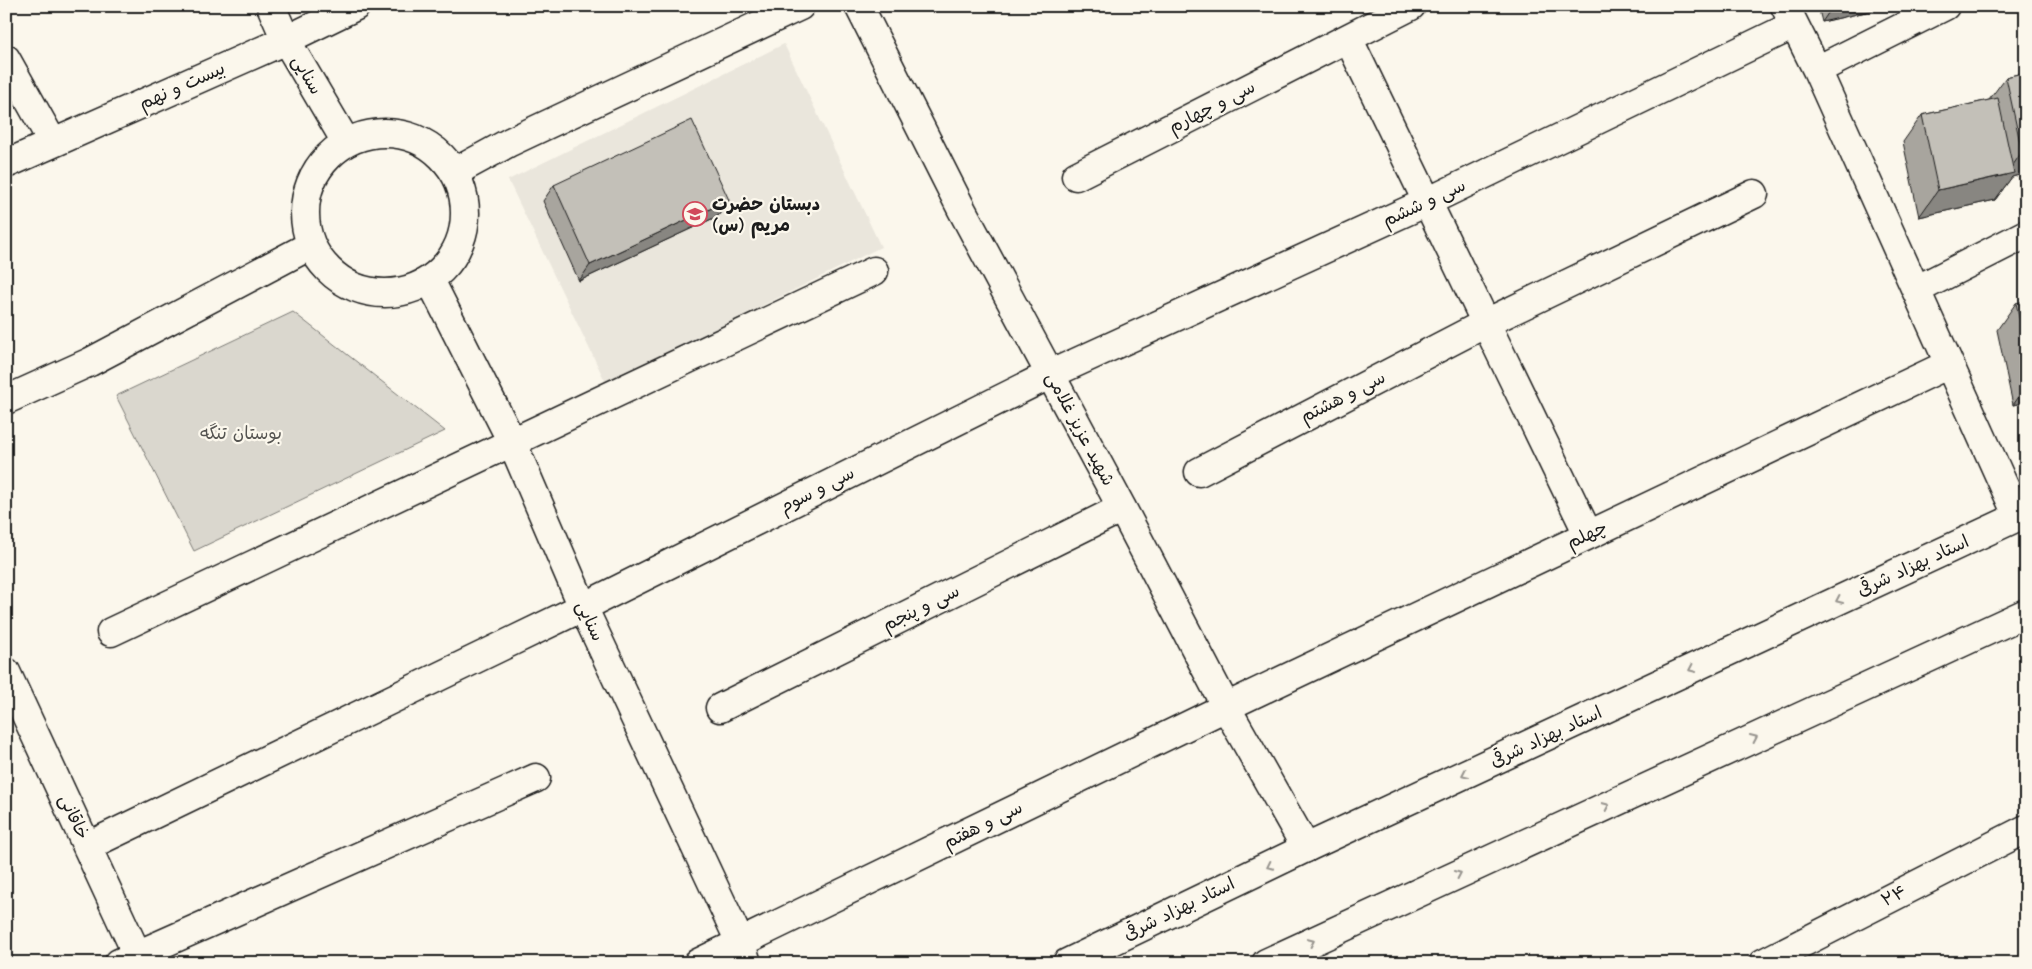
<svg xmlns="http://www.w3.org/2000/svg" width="2032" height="969" viewBox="0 0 2032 969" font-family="'Comic Neue','Playpen Sans Arabic',sans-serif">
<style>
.built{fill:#eae6dc}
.green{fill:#dad7ce;stroke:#7b7a75}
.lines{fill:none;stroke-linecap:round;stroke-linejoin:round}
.minor-casing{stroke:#1c1c1c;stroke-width:31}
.tertiary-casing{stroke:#1c1c1c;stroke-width:31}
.minor{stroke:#fbf7ec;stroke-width:28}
.tertiary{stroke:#fbf7ec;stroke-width:28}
.wall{fill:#a8a59e;stroke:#1c1c1c}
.shaded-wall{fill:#888681;stroke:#1c1c1c}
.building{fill:#c3c0b8;stroke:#1c1c1c}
.oneway{stroke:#97948e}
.labels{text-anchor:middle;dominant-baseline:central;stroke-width:4.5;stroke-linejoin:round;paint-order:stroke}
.street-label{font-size:18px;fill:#1c1c1c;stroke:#fbf7ec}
.poi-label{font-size:18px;font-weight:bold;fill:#1c1c1c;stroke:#fbf7ec;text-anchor:start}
.park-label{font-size:18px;fill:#555451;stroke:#fbf7ec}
</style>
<rect width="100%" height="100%" fill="#fbf7ec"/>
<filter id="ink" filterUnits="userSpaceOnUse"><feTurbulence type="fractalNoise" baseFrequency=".02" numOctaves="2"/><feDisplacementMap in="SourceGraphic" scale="10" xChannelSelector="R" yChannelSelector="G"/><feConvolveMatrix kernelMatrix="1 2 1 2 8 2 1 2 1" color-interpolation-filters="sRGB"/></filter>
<g filter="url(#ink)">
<path class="built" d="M784,44l97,203 -275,136 -98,-203z"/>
<path class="green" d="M293,312l152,119 -251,120 -78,-155z"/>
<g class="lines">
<defs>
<path id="minor" d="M271,6l15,34 60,102
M859,6l103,204 160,298 104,199 80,141
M1785,6l32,64 201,447
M1348,38l240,496
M6,59l47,84
M1817,70l128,-64
M305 213a80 80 0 1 1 160 0a80 80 0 1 1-160 0Z
M6,164l280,-124 70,-34
M455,172l55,-30 290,-136
M1076,176l335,-170
M430,280l82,162 71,165 157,335 7,21
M1916,290l110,-56
M6,400l84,-38 221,-117
M1199,472l287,-149 268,-129
M111,632l763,-361
M6,672l135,291
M720,708l402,-200
M88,846l495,-239 468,-233 376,-172 367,-177
M119,963l417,-185
M698,963l528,-256 723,-343
M1763,963l263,-134"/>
<path id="tertiary" d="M1067,963l239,-115 720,-335
M1266,963l760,-350"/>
</defs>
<use href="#minor" class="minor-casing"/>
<use href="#tertiary" class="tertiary-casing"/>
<use href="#minor" class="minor"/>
<use href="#tertiary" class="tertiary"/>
</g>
<path class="wall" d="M1818,6h74l-70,16z
M2026,72v101l-14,4 -17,23 -76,17 -16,-75 19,-27 67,-15 17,-23z
M554,185l175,15 -11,16 -139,65 -36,-80z
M2026,301v101l-13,3 -16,-75 19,-27z"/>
<path class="shaded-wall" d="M1833,6h59l-70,16z
M2026,151v22l-14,4 -17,23 -76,17 19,-27 68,-15 16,-23z
M729,200l-11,16 -139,65 11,-16z
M2026,387v15l-13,3z"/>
<path class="building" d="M2026,72v79l-4,1 -16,-75z
M1998,98l16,75 -76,17 -16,-75z
M692,120l37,80 -139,65 -36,-80z
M2026,301v49l-10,-47z"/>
<defs><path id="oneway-chevron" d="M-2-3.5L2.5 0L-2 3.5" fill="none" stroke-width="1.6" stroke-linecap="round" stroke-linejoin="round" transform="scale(1.25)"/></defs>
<g class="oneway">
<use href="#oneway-chevron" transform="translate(1839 600) rotate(155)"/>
<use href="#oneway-chevron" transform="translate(1692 669) rotate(155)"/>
<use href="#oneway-chevron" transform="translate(1754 738) rotate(-25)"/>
<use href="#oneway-chevron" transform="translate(1465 774) rotate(155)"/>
<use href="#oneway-chevron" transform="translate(1606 806) rotate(-25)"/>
<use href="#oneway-chevron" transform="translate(1270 866) rotate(154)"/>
<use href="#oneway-chevron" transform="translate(1458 874) rotate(-25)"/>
<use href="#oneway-chevron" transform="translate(1311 942) rotate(-25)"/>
</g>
</g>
<defs>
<symbol id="school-ring" viewBox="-11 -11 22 22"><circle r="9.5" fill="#fbf7ec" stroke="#d1495b" stroke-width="1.5"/><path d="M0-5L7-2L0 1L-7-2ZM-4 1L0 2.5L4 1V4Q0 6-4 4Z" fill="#d1495b"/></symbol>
</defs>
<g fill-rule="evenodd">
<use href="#school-ring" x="681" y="200" width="28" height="28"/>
</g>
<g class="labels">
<g class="street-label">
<text transform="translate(307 75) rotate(60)">سنایی</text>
<text transform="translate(182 86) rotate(-24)">بیست و نهم</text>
<text transform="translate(1212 107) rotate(-27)">سی و چهارم</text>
<text transform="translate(1424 203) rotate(-25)">سی و ششم</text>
<text transform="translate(1343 397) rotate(-27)">سی و هشتم</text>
<text transform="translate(1080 429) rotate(62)">شهید عزیز غلامی</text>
<text transform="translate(817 490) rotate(-27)">سی و سوم</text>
<text transform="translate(1587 535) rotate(-25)">چهلم</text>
<text transform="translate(1913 566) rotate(-25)">استاد بهزاد شرقی</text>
<text transform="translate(921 608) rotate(-26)">سی و پنجم</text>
<text transform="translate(590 621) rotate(65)">سنایی</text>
<text transform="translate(1546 737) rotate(-25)">استاد بهزاد شرقی</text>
<text transform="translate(74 817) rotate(65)">خاقانی</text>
<text transform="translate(983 825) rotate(-26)">سی و هفتم</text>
<text transform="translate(1894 896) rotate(-27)">۲۴</text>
<text transform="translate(1179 909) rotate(-26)">استاد بهزاد شرقی</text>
</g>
<g class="poi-label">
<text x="712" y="204">دبستان حضرت<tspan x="712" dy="21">مریم (س)</tspan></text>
</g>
<g class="park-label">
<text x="241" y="433">بوستان تنگه</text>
</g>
</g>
<rect width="2032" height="969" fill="none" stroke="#fbf7ec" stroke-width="25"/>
<rect x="12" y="12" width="2007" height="944" fill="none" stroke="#1c1c1c" stroke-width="2" filter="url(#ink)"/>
</svg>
